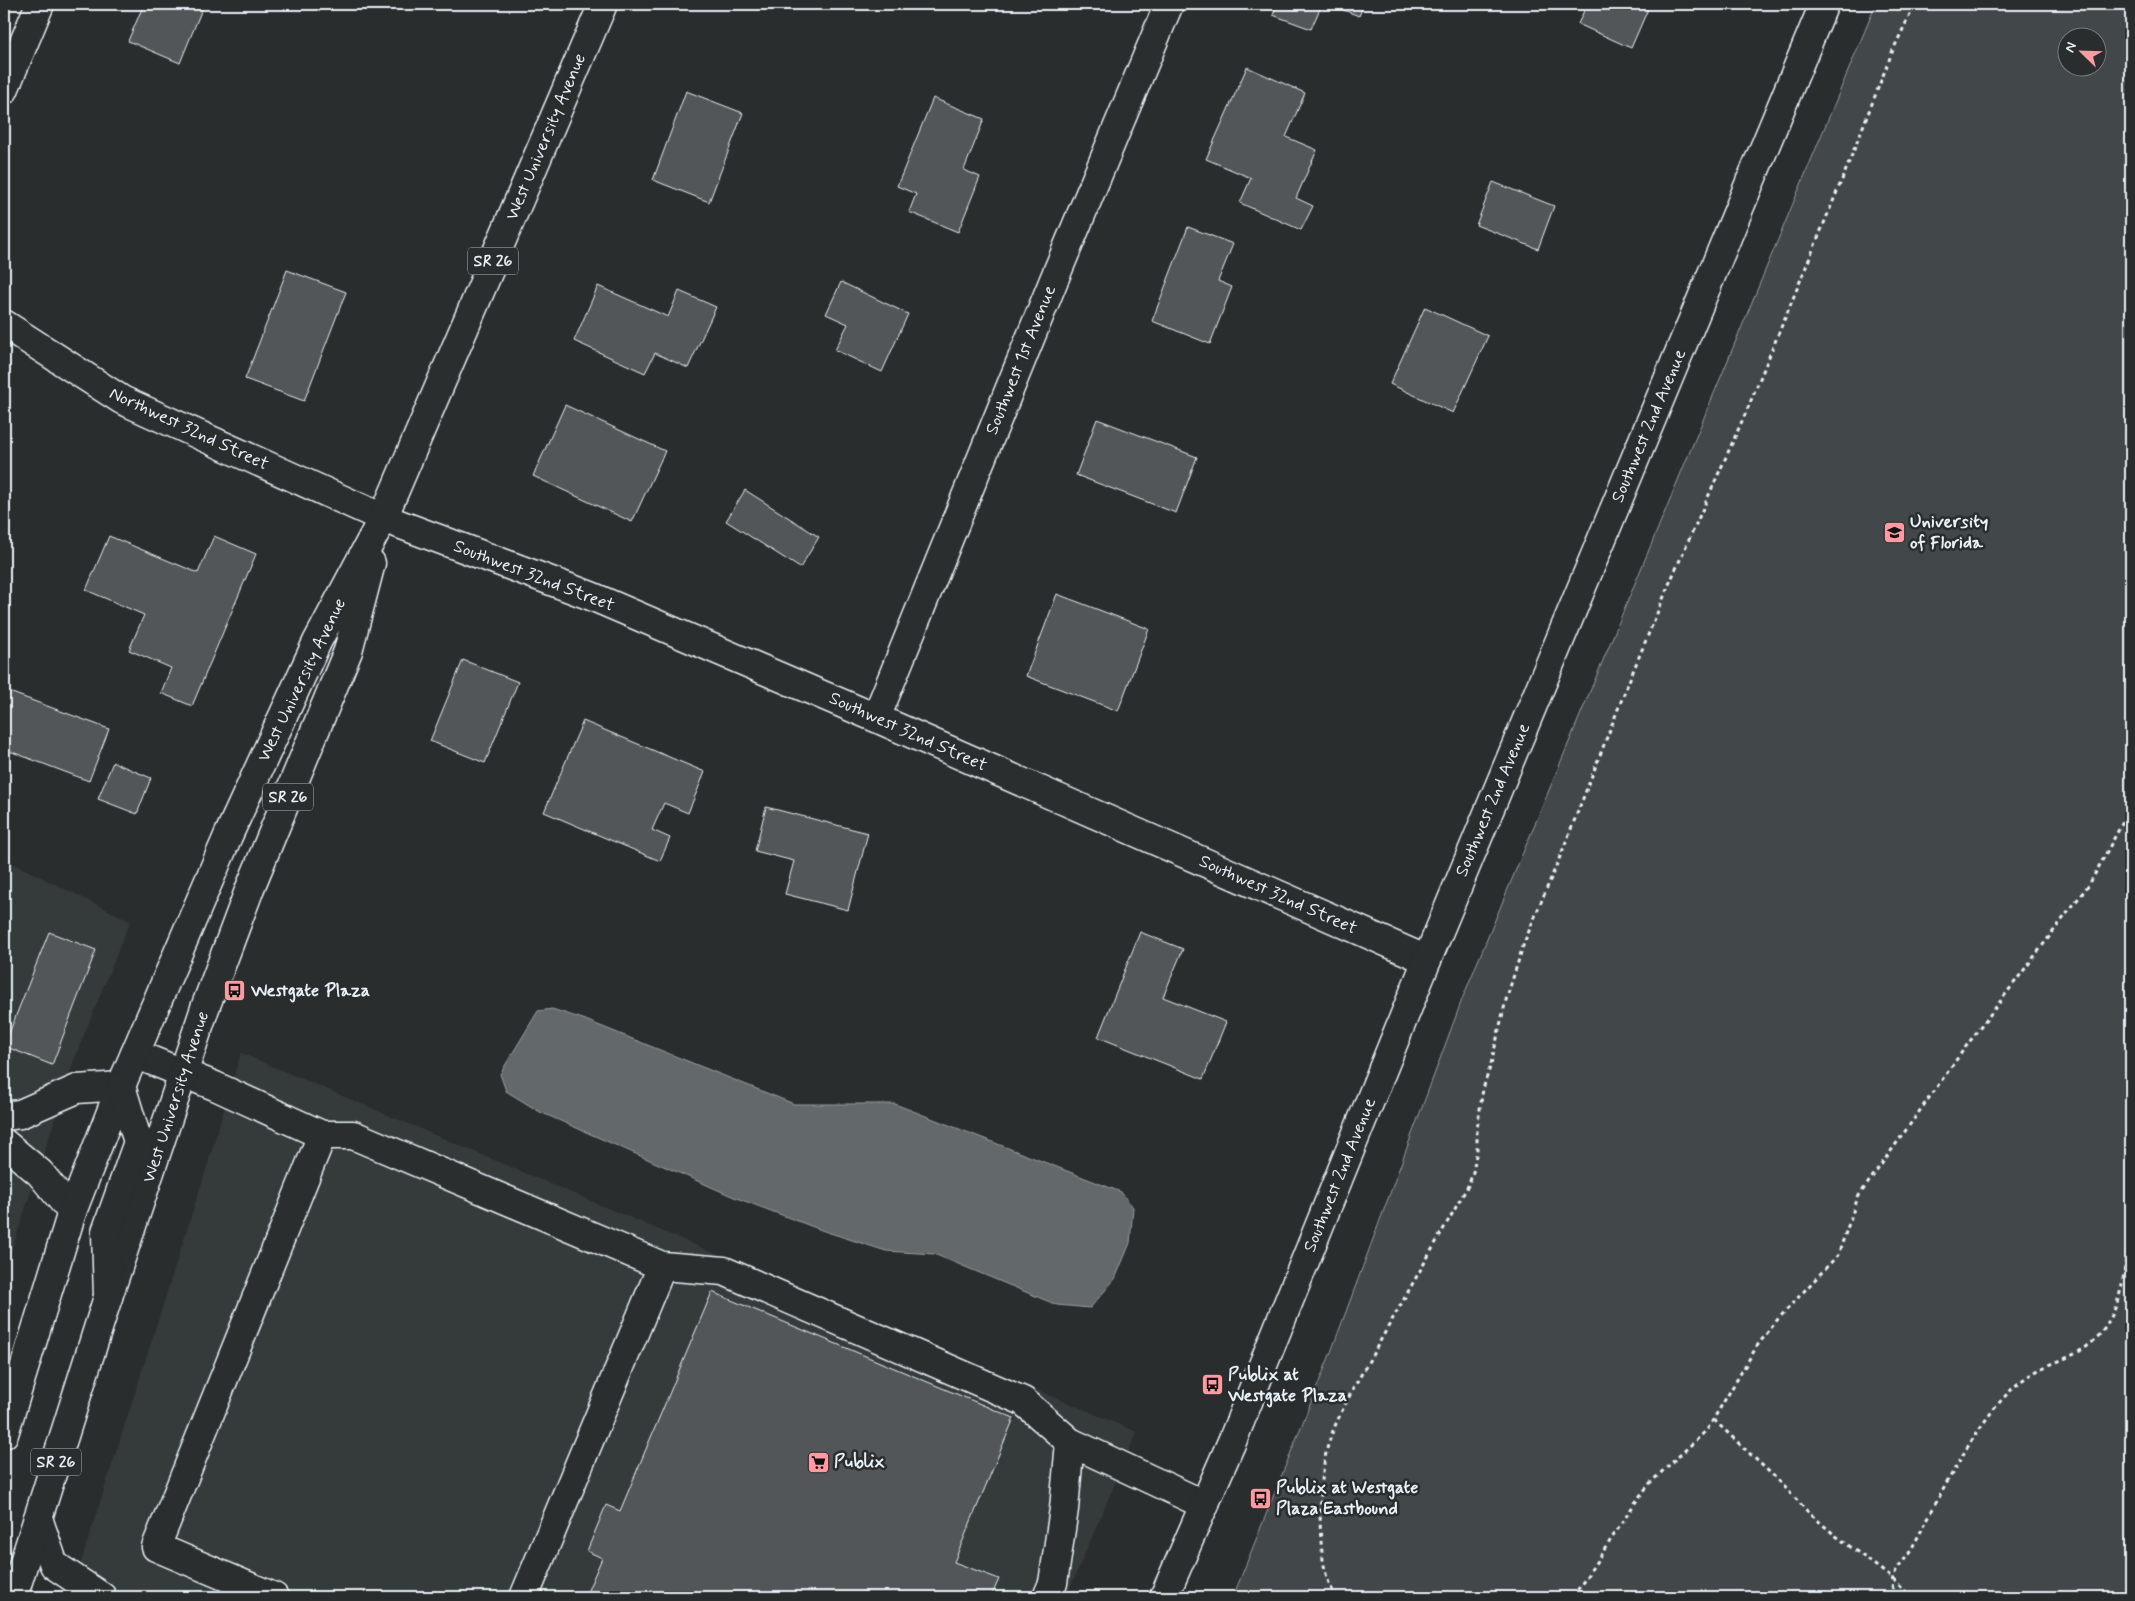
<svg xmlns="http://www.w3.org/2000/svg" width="2135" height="1601" viewBox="0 0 2135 1601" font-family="Mynerve,sans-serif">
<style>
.built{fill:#363a3b}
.green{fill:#424648;stroke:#959ca0;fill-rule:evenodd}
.water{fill:#63686b;stroke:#989fa3}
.building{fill:#535759;stroke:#e8f1f8}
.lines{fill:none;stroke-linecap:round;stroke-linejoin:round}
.minor-casing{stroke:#e8f1f8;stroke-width:31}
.major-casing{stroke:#e8f1f8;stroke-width:31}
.highway-casing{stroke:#e8f1f8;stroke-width:31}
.path{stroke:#e8f1f8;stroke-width:3;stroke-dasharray:4 4;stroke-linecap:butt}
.minor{stroke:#2a2d2e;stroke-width:28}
.major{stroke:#2a2d2e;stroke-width:28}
.highway{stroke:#2a2d2e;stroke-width:28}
.labels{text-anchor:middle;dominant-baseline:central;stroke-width:5;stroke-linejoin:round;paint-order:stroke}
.shield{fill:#2a2d2e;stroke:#afb6bb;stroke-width:1}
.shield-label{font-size:16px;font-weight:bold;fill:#e8f1f8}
.street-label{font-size:18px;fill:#e8f1f8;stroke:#2a2d2e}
.poi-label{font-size:18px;font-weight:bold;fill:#e8f1f8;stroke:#2a2d2e;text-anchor:start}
</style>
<rect width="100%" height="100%" fill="#2a2d2e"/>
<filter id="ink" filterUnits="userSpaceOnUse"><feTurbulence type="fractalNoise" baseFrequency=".02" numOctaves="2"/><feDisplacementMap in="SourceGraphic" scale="10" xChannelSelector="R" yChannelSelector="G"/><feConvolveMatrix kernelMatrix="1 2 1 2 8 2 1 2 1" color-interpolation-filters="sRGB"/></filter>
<g filter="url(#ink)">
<path class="built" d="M4,859l126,62 -56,139 -70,214z
M241,1053l896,379 -71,165h-996l135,-424z"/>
<path class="green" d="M1876,4h255v1593h-898l98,-245 132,-355zM2068,38h30v30h-30z"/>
<path class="water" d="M552,1009l31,10 211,85h101l226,88 12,15 -3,36 -15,36 -25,29 -33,-3 -123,-51 -48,-3 -62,-20 -90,-34 -194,-85 -34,-21 -6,-17 38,-63z"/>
<path class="building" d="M144,4h60l-24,59 -52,-22z
M1277,4h45l-11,25 -38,-14z
M1328,4h36l-5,12z
M1587,4h50l11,5 -17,39 -53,-24z
M1247,67l58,26 -19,44 31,13 -21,48 17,8 -12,24 -61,-27 11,-25 -45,-19z
M686,91l57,22 -34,89 -56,-22z
M933,98l51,21 -20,51 16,7 -22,55 -49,-20 7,-18 -19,-8z
M1493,182l61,24 -16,43 -62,-24z
M1188,227l45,17 -15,37 14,6 -22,57 -58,-23z
M287,270l59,22 -42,109 -59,-22z
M841,282l67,32 -26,58 -47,-22 13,-26 -22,-10z
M598,286l70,31 11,-26 37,16 -28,61 -33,-15 -10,20 -71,-32z
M1425,307l63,29 -35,77 -63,-29z
M565,405l100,46 -33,71 -99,-46z
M1097,419l100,38 -21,56 -100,-38z
M745,490l74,47 -19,31 -74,-47z
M109,536l89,37 16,-37 42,18 -64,152 -31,-13 10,-25 -42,-18 15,-35 -58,-25z
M1057,594l92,35 -31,82 -92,-35z
M463,660l55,22 -33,81 -55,-22z
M4,690l105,39 -20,52 -85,-32z
M583,721l122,51 -17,41 -24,-10 -12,27 18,8 -10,23 -116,-49z
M113,762l38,16 -14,36 -39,-15z
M766,807l102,26 -20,77 -63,-16 9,-33 -39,-10z
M49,932l47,18 -44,115 -48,-19z
M1140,932l43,17 -20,48 63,25 -23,57 -105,-42z
M712,1292l302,126 -60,144 45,17 -8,18h-406l17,-39 -15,-7 19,-46 14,6z"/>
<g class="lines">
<defs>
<path id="minor" d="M4,90l36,-86
M4,324l118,76 261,118 208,78 285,122 551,242
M876,718l177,-436 116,-278
M135,1054l80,32 107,49h31l309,131 -138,331
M4,1116l16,-2 57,-25 44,-3
M4,1143l36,30 32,39
M662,1266l62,5 299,130 47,41 135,63
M38,1518l16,47 48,32
M274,1597l-118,-50 166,-412
M1047,1597l6,-14 11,-74 6,-67"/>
<path id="major" d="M4,1434l68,-222 49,-126 107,-250 89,-194 66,-124 220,-514
M13,1597l95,-300 97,-289 45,-120 98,-237 23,-88
M1164,1597l69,-158 194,-479 397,-956"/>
<path id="highway" d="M108,1297l-2,-65 32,-90 -17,-56"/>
</defs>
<use href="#minor" class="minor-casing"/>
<use href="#major" class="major-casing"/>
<use href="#highway" class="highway-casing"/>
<path class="path" d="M1714,1420l66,62 29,31 27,23 56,42 19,19
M1338,1597c-25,-22 -19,-122 -10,-152 6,-20 16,-38 25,-56l116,-205 4,-12 4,-23v-20l6,-40 8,-25 15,-64 18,-57 40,-96 65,-166 41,-99 77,-172 101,-245 45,-115 22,-46
M1573,1597l66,-100 12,-15 56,-52 50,-84 21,-27 60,-64 20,-58 106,-148 126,-166 41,-76
M1894,1597c-1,-5 -3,-14 -1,-19 2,-9 15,-23 20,-32 27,-49 67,-135 111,-167 30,-22 62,-19 84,-56 20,-36 18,-78 23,-118"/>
<use href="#minor" class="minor"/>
<use href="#major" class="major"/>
<use href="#highway" class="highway"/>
</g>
</g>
<defs>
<symbol id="university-square" viewBox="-11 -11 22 22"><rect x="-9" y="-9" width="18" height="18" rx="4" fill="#ff9aa2" stroke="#2a2d2e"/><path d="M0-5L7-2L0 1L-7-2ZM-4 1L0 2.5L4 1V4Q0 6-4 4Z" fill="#111"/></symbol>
<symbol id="bus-square" viewBox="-11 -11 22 22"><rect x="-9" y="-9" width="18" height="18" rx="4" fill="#ff9aa2" stroke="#2a2d2e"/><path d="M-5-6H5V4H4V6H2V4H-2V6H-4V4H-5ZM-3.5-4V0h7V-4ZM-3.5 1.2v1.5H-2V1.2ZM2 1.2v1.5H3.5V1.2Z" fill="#111"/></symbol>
<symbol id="supermarket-square" viewBox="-11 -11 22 22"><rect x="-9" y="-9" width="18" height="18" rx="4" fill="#ff9aa2" stroke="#2a2d2e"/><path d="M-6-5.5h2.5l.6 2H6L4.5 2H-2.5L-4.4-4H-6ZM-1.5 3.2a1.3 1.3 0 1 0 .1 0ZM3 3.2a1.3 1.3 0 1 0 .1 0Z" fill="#111"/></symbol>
</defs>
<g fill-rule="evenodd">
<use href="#university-square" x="1882" y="520" width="25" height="25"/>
<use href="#bus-square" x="222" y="978" width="25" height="25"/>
<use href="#bus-square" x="1200" y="1372" width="25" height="25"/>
<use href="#supermarket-square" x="806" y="1450" width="25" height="25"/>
<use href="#bus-square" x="1248" y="1486" width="25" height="25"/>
</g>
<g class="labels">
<g class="shield">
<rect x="468" y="247.5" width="50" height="27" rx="4"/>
<rect x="263" y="783.5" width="50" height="27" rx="4"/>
<rect x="31" y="1448.5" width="50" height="27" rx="4"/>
</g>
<g class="shield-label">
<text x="493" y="261">SR 26</text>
<text x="288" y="797">SR 26</text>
<text x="56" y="1462">SR 26</text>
</g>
<g class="street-label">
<text transform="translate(546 137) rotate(-67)">West University Avenue</text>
<text transform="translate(1021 360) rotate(-68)">Southwest 1st Avenue</text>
<text transform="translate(1649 426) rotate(-67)">Southwest 2nd Avenue</text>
<text transform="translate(189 429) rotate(25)">Northwest 32nd Street</text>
<text transform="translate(534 576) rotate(21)">Southwest 32nd Street</text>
<text transform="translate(302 680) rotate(-64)">West University Avenue</text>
<text transform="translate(908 732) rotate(24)">Southwest 32nd Street</text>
<text transform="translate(1493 800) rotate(-67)">Southwest 2nd Avenue</text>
<text transform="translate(1278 895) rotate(24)">Southwest 32nd Street</text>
<text transform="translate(176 1097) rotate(-72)">West University Avenue</text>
<text transform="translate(1340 1175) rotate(-68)">Southwest 2nd Avenue</text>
</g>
<g class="poi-label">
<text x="1910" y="522">University<tspan x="1910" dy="21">of Florida</tspan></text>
<text x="251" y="991">Westgate Plaza</text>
<text x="1228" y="1375">Publix at<tspan x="1228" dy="21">Westgate Plaza</tspan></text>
<text x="834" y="1462">Publix</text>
<text x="1276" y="1488">Publix at Westgate<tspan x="1276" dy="21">Plaza Eastbound</tspan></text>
</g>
</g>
<rect width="2135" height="1601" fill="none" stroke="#2a2d2e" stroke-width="20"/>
<rect x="10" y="10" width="2115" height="1581" fill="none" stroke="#e8f1f8" stroke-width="2" filter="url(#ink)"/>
<g transform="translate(2082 52) rotate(293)"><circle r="24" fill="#2a2d2e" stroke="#767b7f"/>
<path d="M0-4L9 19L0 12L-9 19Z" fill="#ff9aa2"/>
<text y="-8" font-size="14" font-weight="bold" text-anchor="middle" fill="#e8f1f8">N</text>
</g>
</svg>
